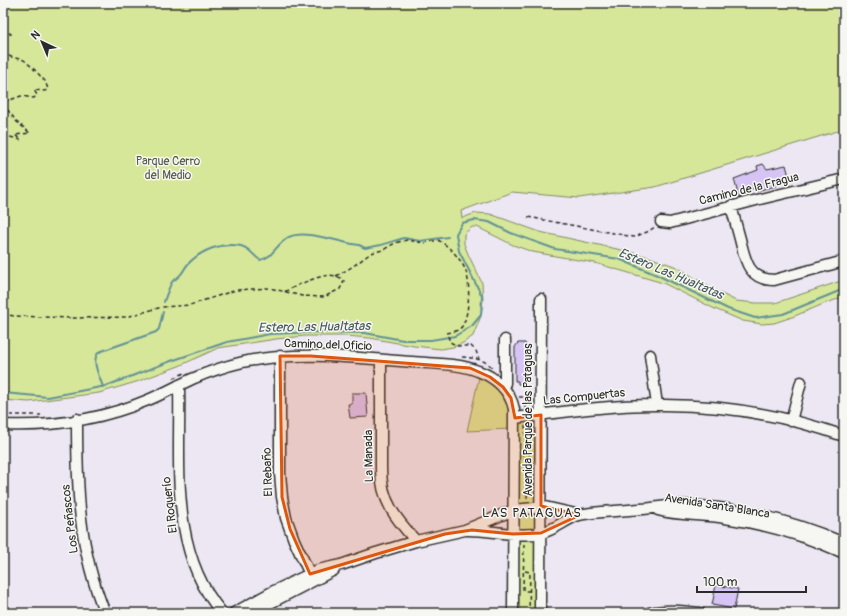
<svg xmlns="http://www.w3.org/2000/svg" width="847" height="616" viewBox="0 0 847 616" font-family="Pangolin,sans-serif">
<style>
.green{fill:#d6e79a;stroke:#808962}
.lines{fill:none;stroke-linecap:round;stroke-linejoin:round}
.stream{stroke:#629296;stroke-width:2}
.building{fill:#d6c4f5;stroke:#2b2b2b}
.minor-casing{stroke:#2b2b2b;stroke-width:13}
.path{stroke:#2b2b2b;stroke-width:1.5;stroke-dasharray:4 3;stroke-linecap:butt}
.minor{stroke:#f6f6f2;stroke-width:10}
.marked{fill:#df570e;fill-opacity:0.2;stroke:#df570e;stroke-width:3;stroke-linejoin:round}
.labels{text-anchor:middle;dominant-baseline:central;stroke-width:3;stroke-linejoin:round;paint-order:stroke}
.park-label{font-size:12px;fill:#565a47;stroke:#f6f6f2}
.street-label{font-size:12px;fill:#2b2b2b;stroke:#f6f6f2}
.water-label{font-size:13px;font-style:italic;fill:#425658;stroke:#f6f6f2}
.neighbourhood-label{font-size:13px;letter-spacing:1px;fill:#2b2b2b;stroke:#f6f6f2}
</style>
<rect width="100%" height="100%" fill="#ece7f3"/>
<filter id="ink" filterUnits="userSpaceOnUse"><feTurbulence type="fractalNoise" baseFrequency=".025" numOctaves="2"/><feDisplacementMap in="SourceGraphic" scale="8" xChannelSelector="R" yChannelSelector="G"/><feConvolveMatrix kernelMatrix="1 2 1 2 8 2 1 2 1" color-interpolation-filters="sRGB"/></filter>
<g filter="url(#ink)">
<path class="green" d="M3,3h841v126l-189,58 -76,11 -67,-6 -51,19 1,7 14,-5 14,1 50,18 86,19 23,6 28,10 37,23 22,11 20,2h19l69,-23v17l-18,6 -34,14 -18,6 -12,1 -19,-3 -28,-12 -52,-26 -68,-20 -62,-11 -20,-7 -36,-18h-5l-8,7v10l4,10 14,29 1,17 -2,16 -8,20 -10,7 -10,4 -12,2 -27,-3 -44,-8 -25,-2h-40l-29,3 -58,9 -39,18 -43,16 -37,11 -70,9 -26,-2z
M479,377c13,5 28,15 31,30 1,7 0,15 0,22l-43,2z
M538,420l-1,193h-20v-191z"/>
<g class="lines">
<path class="stream" d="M164,302c1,-4 6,-17 8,-20 3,-3 7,-5 9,-8 3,-3 4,-7 7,-10 13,-14 34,-22 53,-18 9,2 12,10 19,14 13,-2 17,-17 29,-23 17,-8 52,6 70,8l6,3 16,-3 23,-7 16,3 28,-4
M103,387c-3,-10 -13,-26 -4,-35l57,-20 3,-3 4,-17
M3,393l45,4 58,-11 65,-25 56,-19 43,-8 51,-2 44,1 38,7h28l24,-4 17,-10 9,-11 1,-19 -23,-45 -3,-17 6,-11 12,-3 15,2 22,11 44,16 64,10 38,16 71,34 27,9 28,-4 61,-25"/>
</g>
<path class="building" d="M763,164l4,5 19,-4 4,15 -14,3v3l-20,5 -1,-3 -12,3 1,5 -5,2 -5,-19 24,-9 -1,-4z
M518,343h7l2,4 1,34h-4l1,3h-7v-3h-3v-34z
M352,393h14l2,24 -18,1 -2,-14h4z
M716,585l22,4 -4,20 -22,-4z"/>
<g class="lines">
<defs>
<path id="minor" d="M731,206c3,11 6,22 9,33 5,20 8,41 34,41l70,-19
M661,222l9,1 90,-24 84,-20
M650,355l7,50
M280,356v117l2,24 4,21 8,22 19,41
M381,360v109c0,32 15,50 35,72
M179,385c2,77 -11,165 43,228
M503,387l2,-4v-43
M514,418c47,-6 95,-13 142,-13 64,-1 128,10 188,31
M77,419c0,69 1,129 28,194
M791,421l10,-39
M3,425c49,2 100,-6 145,-25 15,-6 29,-14 44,-21 16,-7 34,-13 51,-17 56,-12 114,-4 169,0 22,2 46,1 66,9 17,6 32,19 36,38l-1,204
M658,510c21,6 44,4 67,8 41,6 81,18 119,35
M465,530c25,-1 51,8 76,3 14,-3 25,-14 38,-18 17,-4 44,-4 61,-6 13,0 26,-4 39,-4 57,1 113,16 165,38
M234,613l40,-22 44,-21 23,-5 35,-12 40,-12 49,-11 49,-20 31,-3 35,8
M251,613l83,-43
M540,613l1,-314
M649,613c16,-4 34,-2 51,0"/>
</defs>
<use href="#minor" class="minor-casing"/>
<path class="path" d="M3,29l8,5 -4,2h-4
M3,52l8,5 13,3 8,7 13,14 3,8 -3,2 -11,-1 3,5 -3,3 -13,-2 -11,4h-7
M3,104l14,18 13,11 -15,2 6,5 -18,-5
M528,217l106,20 13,-5 8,-5
M336,276l16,-9 19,-14 12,-3 12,-7 12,-3 17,3 14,-3c11,6 22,18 27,29 6,11 4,45 -2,56 -4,6 -10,7 -16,8l3,9 8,4h13l5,5 3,8
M3,314l11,2 60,2 52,-1 36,-10 28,-2 46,-15 34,-2 32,8 22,1 16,-8 4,-8c-2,-2 -6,-5 -8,-5 -13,-4 -40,10 -52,16
M462,357c12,1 21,2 30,10
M174,378l12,-6
M519,397h14
M525,397v12
M3,415h38
M525,425l1,27
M522.5 455a3.5 3.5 0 1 1 7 0a3.5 3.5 0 1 1-7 0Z
M527,459v42
M524,544l-1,45 1,2h5
M525,571l5,1 -1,41"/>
<use href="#minor" class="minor"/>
</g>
</g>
<path class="marked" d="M280,356h31l159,12 20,9 13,10 8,11 4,20 26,-3v91l39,9 -39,18 -28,1 -41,-4 -27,4 -135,40 -20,-45 -8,-32z"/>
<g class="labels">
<g class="park-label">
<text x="168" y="161">Parque Cerro<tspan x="168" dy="14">del Medio</tspan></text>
</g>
<g class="street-label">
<text transform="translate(749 189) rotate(-14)">Camino de la Fragua</text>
<text transform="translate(328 345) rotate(2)">Camino del Oficio</text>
<text transform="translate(584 397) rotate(-6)">Las Compuertas</text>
<text transform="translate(528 420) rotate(-90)">Avenida Parque de las Pataguas</text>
<text transform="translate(369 456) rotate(-91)">La Manada</text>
<text transform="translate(268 472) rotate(-92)">El Rebaño</text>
<text transform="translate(170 505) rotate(-97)">El Roquerío</text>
<text transform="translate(717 506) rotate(9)">Avenida Santa Blanca</text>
<text transform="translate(70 519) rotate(-97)">Los Peñascos</text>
</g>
<g class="water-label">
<text transform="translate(671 274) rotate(23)">Estero Las Hualtatas</text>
<text transform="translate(314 327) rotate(-1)">Estero Las Hualtatas</text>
</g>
<g class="neighbourhood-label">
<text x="532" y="513">LAS PATAGUAS</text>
</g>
</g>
<rect width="847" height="616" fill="none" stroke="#f6f6f2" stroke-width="16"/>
<rect x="8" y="8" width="831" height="600" fill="none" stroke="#2b2b2b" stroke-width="1.5" filter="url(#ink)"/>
<g transform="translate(42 42) rotate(316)" stroke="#f6f6f2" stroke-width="3" paint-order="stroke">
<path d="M0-3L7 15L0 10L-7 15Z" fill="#2b2b2b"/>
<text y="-6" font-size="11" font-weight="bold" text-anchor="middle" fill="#2b2b2b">N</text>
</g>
<path d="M697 586v6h109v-6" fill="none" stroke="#2b2b2b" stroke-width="2"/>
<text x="703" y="586" font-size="12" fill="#2b2b2b" stroke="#f6f6f2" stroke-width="3" paint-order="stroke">100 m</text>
</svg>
